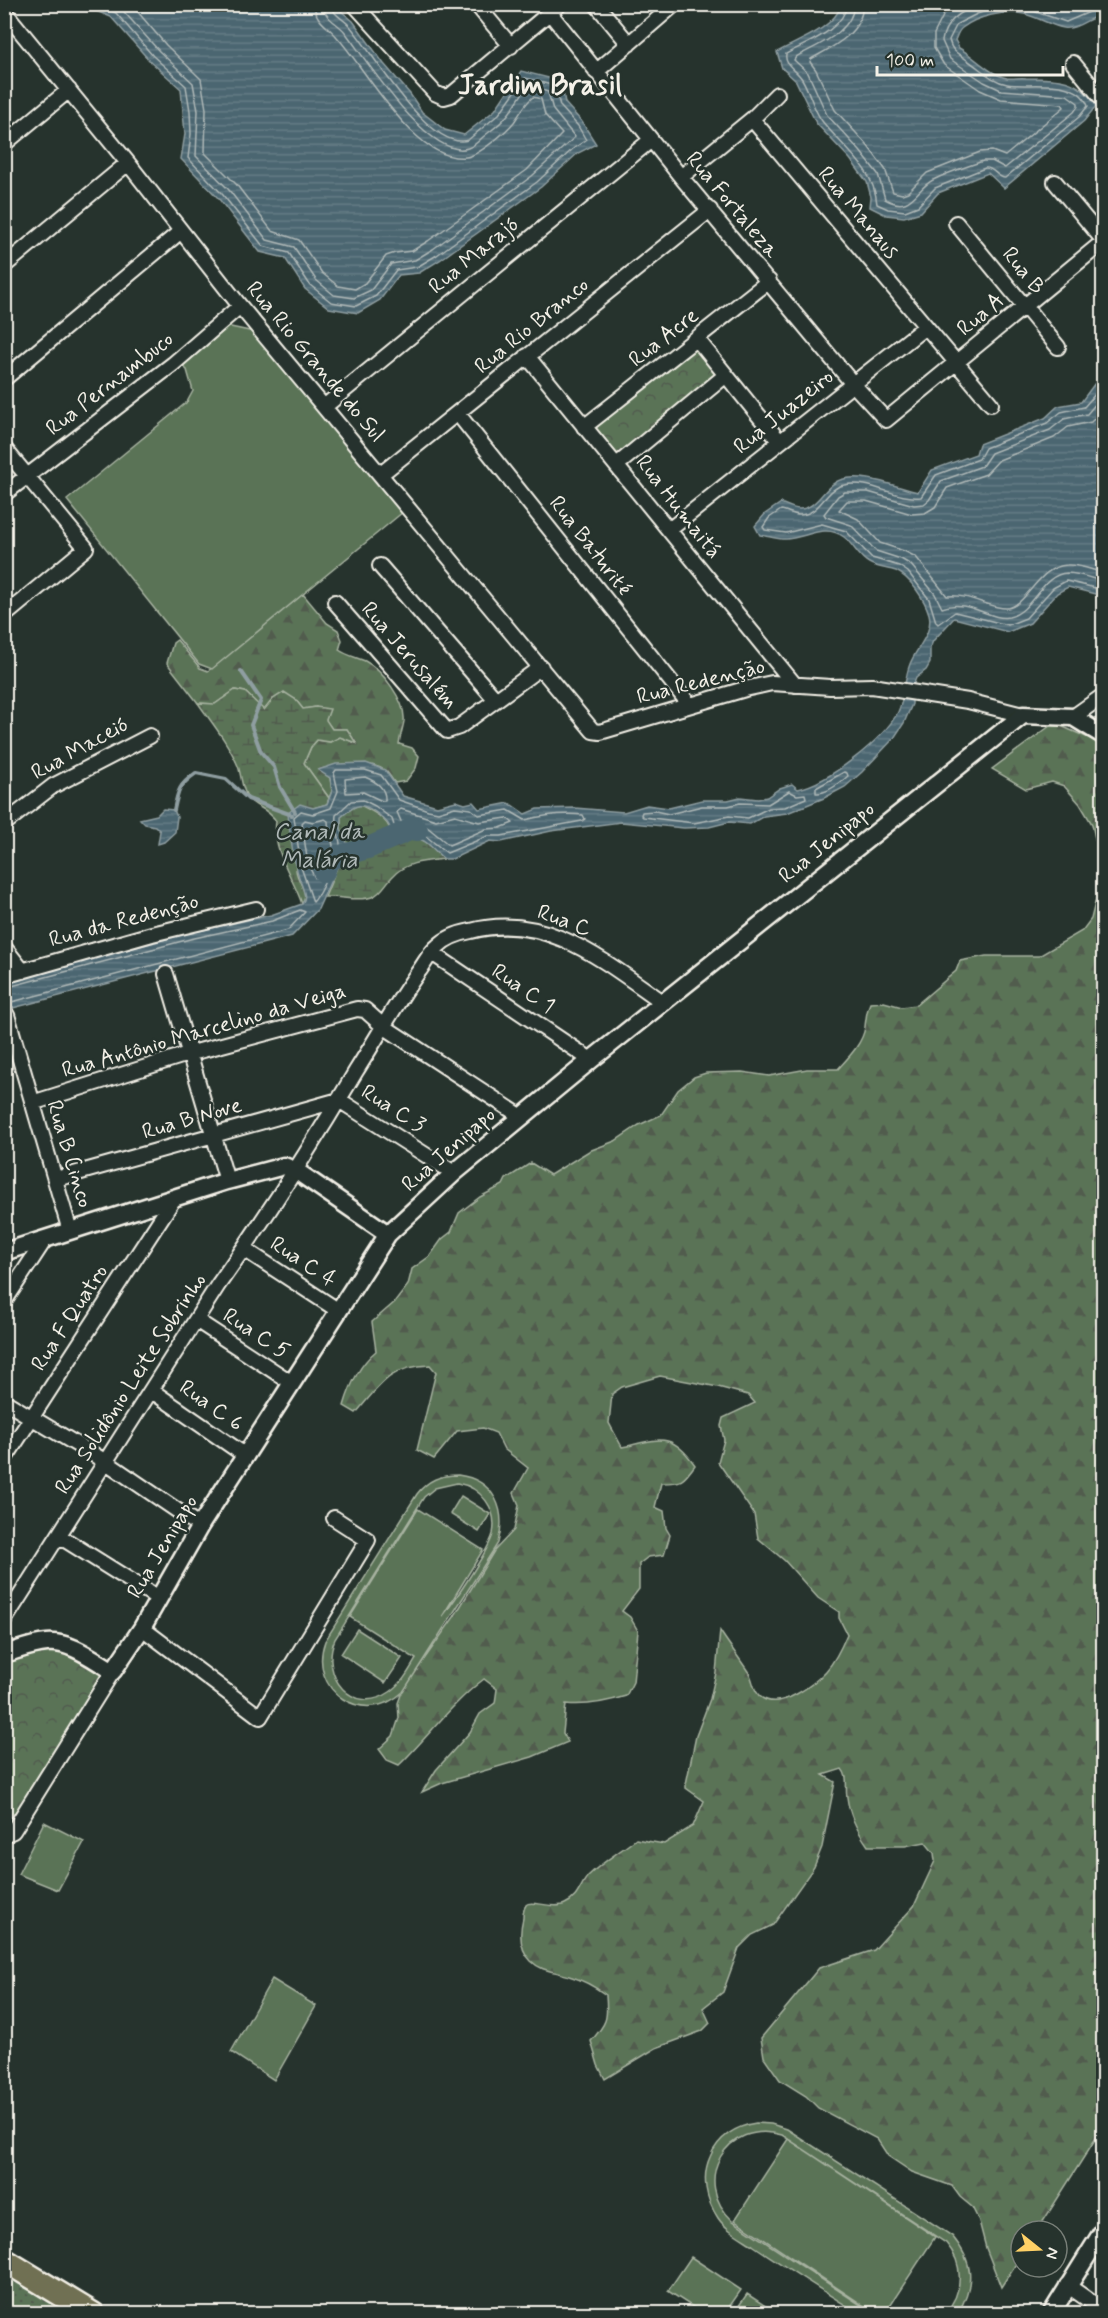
<svg xmlns="http://www.w3.org/2000/svg" width="1108" height="2318" viewBox="0 0 1108 2318" font-family="Mynerve,sans-serif">
<style>
.grass{fill:url(#grass-dots);stroke:#a7b2a0;stroke-width:1.5}
.forest{fill:url(#forest-firs);stroke:#a7b2a0;stroke-width:1.5}
.wetland{fill:url(#wetland-marsh);stroke:#a7b2a0;stroke-width:1.5}
.park{fill:url(#park-crowns);stroke:#a7b2a0;stroke-width:1.5}
.pitch{fill:#5a7357;stroke:#a7b2a0;stroke-width:1.5;fill-rule:evenodd}
.water{fill:url(#water-rules);stroke:#8f9ea1;stroke-width:1.5}
.lines{fill:none;stroke-linecap:round;stroke-linejoin:round}
.shore{stroke:#b0b9b8;stroke-width:1.5}
.stream{stroke:#8f9ea1;stroke-width:4}
.river{stroke:#4b6671;stroke-width:22}
.minor-casing{stroke:#f4f1e8;stroke-width:18}
.tertiary-casing{stroke:#f4f1e8;stroke-width:21}
.trunk-casing{stroke:#f4f1e8;stroke-width:27}
.minor{stroke:#26332d;stroke-width:14}
.tertiary{stroke:#26332d;stroke-width:16}
.trunk{stroke:#706f52;stroke-width:22}
.labels{text-anchor:middle;dominant-baseline:central;stroke-width:5;stroke-linejoin:round;paint-order:stroke}
.street-label{font-size:22px;fill:#f4f1e8;stroke:#26332d}
.water-label{font-size:24px;font-style:italic;fill:#b0b9b8;stroke:#26332d}
.district-label{font-size:28px;font-weight:bold;fill:#f4f1e8;stroke:#26332d}
</style>
<defs>
<pattern id="grass-dots" width="8" height="8" patternUnits="userSpaceOnUse" patternTransform="scale(1.5)"><rect width="8" height="8" fill="#5a7357"/><path d="M2 2h.1M6 6h.1" fill="none" stroke="#515b4e" stroke-width="1.8" stroke-linecap="round"/></pattern>
<pattern id="forest-firs" width="22" height="20" patternUnits="userSpaceOnUse" patternTransform="scale(1.5)"><rect width="22" height="20" fill="#5a7357"/><path d="M5 1l3.5 6h-7zM16 11l3.5 6h-7z" fill="#515b4e"/></pattern>
<pattern id="wetland-marsh" width="20" height="14" patternUnits="userSpaceOnUse" patternTransform="scale(1.5)"><rect width="20" height="14" fill="#5a7357"/><path d="M1 5h8M5 5V1M11 12h8M15 12V8" fill="none" stroke="#515b4e"/></pattern>
<pattern id="park-crowns" width="20" height="18" patternUnits="userSpaceOnUse" patternTransform="scale(1.5)"><rect width="20" height="18" fill="#5a7357"/><path d="M2 6a3 3 0 1 1 6 0M12 15a3 3 0 1 1 6 0" fill="none" stroke="#515b4e"/></pattern>
<pattern id="water-rules" width="6" height="5" patternUnits="userSpaceOnUse" patternTransform="scale(1.5)"><rect width="6" height="5" fill="#4b6671"/><path d="M0 2.5h6" fill="none" stroke="#667c85"/></pattern>
</defs>
<rect width="100%" height="100%" fill="#26332d"/>
<filter id="ink" filterUnits="userSpaceOnUse"><feTurbulence type="fractalNoise" baseFrequency=".0167" numOctaves="2"/><feDisplacementMap in="SourceGraphic" scale="12" xChannelSelector="R" yChannelSelector="G"/><feConvolveMatrix kernelMatrix="1 2 1 2 8 2 1 2 1" color-interpolation-filters="sRGB"/></filter>
<g filter="url(#ink)">
<path class="grass" d="M5,2264l82,50h-82z"/>
<path class="forest" d="M303,594l24,29 11,7 4,10 -3,10c9,6 17,7 26,11 17,9 41,40 39,60 -1,7 -4,15 -5,23l13,4 7,8 -3,12 -10,13 -11,2c-3,-3 -6,-9 -9,-12 -15,-12 -51,-7 -67,-1l11,8 2,13 -3,7 -25,-35 7,-16 6,-7 13,2 10,-5 16,6 -9,-14h-15l-16,-22 -13,2 -8,-10h-22l-9,12 -19,-19 -10,-2 -20,14 -17,-1 -31,-40 6,-20 4,-3 23,28 8,3z
M1054,723l37,16 12,8v1380l-66,104h-16v25l-20,31 -15,-39 -7,-27 -7,-14 -12,-10 -8,-11 -40,-14 -24,-16 -11,-17 -59,-31 -12,-12 -26,-16 -16,-23 -3,-19 58,-70 55,-18 40,-44 21,-45 -1,-8 -9,-11 -20,4h-37c-10,-14 -19,-32 -21,-49 -2,-11 2,-20 -5,-28l-19,6 12,7 -13,65 -8,20 -41,58 -21,10 -13,13 -16,44 -20,16 7,15 -8,8 -46,17 -51,31 -7,-14 -7,-24c16,-18 17,-22 15,-46 -12,-9 -23,-15 -37,-19 -13,-5 -27,-4 -38,-15 -12,-12 -12,-27 -8,-43 0,-4 1,-10 3,-13 5,-6 28,5 39,-1 13,-5 15,-19 23,-28 14,-14 33,-25 48,-37l28,5 29,-18 11,-25 -18,-13v-4l10,-48 14,-37 6,-26 4,-42c9,14 20,28 29,42 5,8 4,19 13,25 19,12 51,-13 64,-27 9,-10 16,-25 21,-37l-8,-16v-6l-21,-14 -33,-37 -27,-23 -4,-24 -36,-52 6,-22 -3,-14 2,-8 32,-15 -7,-8 -30,-8 -58,-11 -38,11 -10,7 -3,29 13,24c38,-8 49,-16 73,18 -12,17 -13,18 -34,18l-6,24 9,4 2,17 4,7 -6,20 -16,2 -9,7v25l-17,22 8,6 8,14 -5,51 -7,14c-19,6 -40,10 -60,8l-3,29 5,9 -36,15 -90,26 -20,9 14,-22 34,-38 10,-18 15,-11 2,-14 -13,-10c-32,24 -56,58 -85,86l-12,-5 -8,-11 14,-13 6,-18 -1,-15 5,-14 51,-72 40,-66 20,-21 5,-25 -5,-12 14,-25 -24,-19 -8,-16 -13,-5 -26,3 -23,28 -17,-9 19,-78 -6,-7c-40,1 -50,20 -74,48l-12,-7c6,-21 15,-41 32,-55l-4,-29 23,-20 13,-17 4,-16 18,-13 12,-17 9,-7 8,-19 21,-16 23,-12 3,-6 25,-16 19,12 39,-24 26,-10 24,-16 22,-10 17,-25 16,-13 12,-4 36,-1 27,4 38,-7h31c10,-11 25,-26 27,-42 1,-9 1,-15 5,-24l14,-1 18,5 14,-2 40,-34 4,-10 26,-5h53l43,-25 9,-12 10,-40v-12l-9,-43 -12,-20 -16,-18 -12,-4 -26,7 -34,-20z"/>
<path class="wetland" d="M235,690l10,2 19,18 9,-11 11,-7 11,7 8,10 13,-2 14,2 -4,11 6,9h15l9,14 -16,-6 -10,5 -13,-2 -6,7 -7,16 25,35 -2,6 -14,4c-4,14 -17,49 -17,60 -1,12 15,24 6,36 -9,-27 -30,-53 -26,-83 -9,-14 -21,-13 -28,-23 -7,-10 -6,-21 -10,-32 -9,-22 -26,-43 -40,-63l17,1z
M360,805c10,5 29,14 30,26 1,4 -2,10 -3,15 10,-1 15,-4 24,-7 12,-5 25,13 33,20 -19,2 -39,3 -52,18 -6,6 -11,17 -20,20 -14,5 -32,-1 -47,0l22,-54 -6,-14v-13l13,-9z"/>
<path class="park" d="M696,346l25,30 -102,85 -26,-32z
M44,1639l70,35 -104,149 -6,-5v-153z"/>
<path class="pitch" d="M226,326l28,6 149,180 -191,157 -13,-5 -132,-164 120,-98 6,-11 -6,-21 -7,-6z
M458,1475c37,5 49,35 40,68l-95,149c-39,36 -96,-1 -78,-51l92,-147c11,-14 23,-19 41,-19zM457,1483c24,4 41,26 36,51 -4,16 -40,69 -51,83l41,-67 -65,-41 -68,108 66,42c-7,12 -14,25 -26,33 -37,25 -71,-16 -55,-53l89,-142 11,-9z
M461,1496l29,18 -11,18 -29,-18z
M357,1629l45,29 -17,25 -44,-29z
M44,1822l40,20 -26,48 -40,-16z
M272,1979l44,27 -42,74 -43,-28z
M756,2123l15,1 16,5 165,107c22,26 23,48 6,77h-13c19,-21 19,-49 1,-70l-164,-108c-56,-17 -92,47 -49,86l140,92h-15c-35,-22 -70,-44 -104,-67 -12,-8 -28,-16 -36,-28 -12,-18 -17,-41 -8,-61 8,-20 26,-31 46,-34z
M788,2139l147,98 -50,76h-10l-140,-93z
M691,2257l50,33 -16,23h-23l-34,-22z
M747,2294l29,19h-42z"/>
<path class="water" d="M67,5h267l19,16 31,43 26,30 12,18 23,18 19,5 31,-25 26,-39 40,10 4,22 17,19 14,22 -18,9 -37,34 -101,73 -21,13 -20,2 -19,25 -22,13 -29,-5 -24,-19 -20,-31 -25,-6 -41,-53 -38,-40 4,-25 -4,-45 -32,-29 -38,-43 -25,-10z
M841,5h262v10c-13,1 -25,15 -39,13 -13,-2 -26,-11 -40,-14 -19,-4 -47,2 -62,14 -4,3 -5,8 -7,12l4,8c16,9 30,26 48,30 6,1 13,-1 19,0 30,0 54,0 70,28l-12,15 -80,67 -16,-15 -50,20 -17,19 -17,5 -18,-2 -16,-8 1,-10 -4,-15 -17,-23 -34,-36 -20,-42 -14,-13 -5,-16c20,-11 58,-24 64,-47z
M1103,376v220l-35,-9 -11,6 -27,30 -22,9 -54,-14 -21,23 -3,7v15l-4,7 -10,8 -4,10v16l-8,19 -10,15 -32,34 -17,15 -21,11 -37,15 -23,3 -14,8 -21,-2 -20,5 -25,1 -63,-6 -70,9 -50,11 -11,-1 -38,18h-8c-9,-7 -21,-25 -33,-20 -9,3 -14,7 -24,7 1,-4 4,-11 4,-15 -1,-10 -23,-27 -33,-25 -6,1 -12,7 -17,11v12l6,14 -4,19 -6,5 -19,42 -26,27 -287,74v-28l184,-49 82,-18 31,-11c5,-7 2,-11 0,-18 -9,-24 -12,-47 -14,-73l12,-9 13,4 14,-4 5,-13 -2,-13 -12,-8 18,-6 30,-1 19,7 18,26 34,10 19,-5 9,3 8,-2 6,7 30,-6 16,11 12,-5 38,-1 49,4 23,-7 22,3 33,-8h26l12,-3 18,2 9,-2 13,-9 12,-4 6,5c30,-6 86,-50 100,-77 7,-14 6,-33 12,-48 6,-16 24,-32 19,-50 -4,-14 -19,-37 -33,-43 -9,-3 -19,-3 -27,-8 -10,-5 -16,-19 -25,-26 -19,-14 -38,1 -57,2 -8,1 -19,-3 -27,-4l-5,-9 10,-12 16,-11c5,2 12,6 18,6 19,0 25,-24 41,-29 22,-8 56,7 78,12l14,-22 44,-16 3,-10 66,-26 13,-12 23,-4 14,-19z
M163,809l11,1 3,7 -2,15 -11,10 -6,2 2,-13 -5,-5 -10,-2 -5,-5 17,-4z"/>
<g class="lines">
<path class="shore" d="M95,4l21,9 37,43 33,30 4,25 1,23 -3,24 35,37 40,51 26,7 21,32 21,17 25,4 20,-10 20,-26 21,-3 20,-12 100,-73 37,-34 12,-8 -8,-14 -18,-20 -5,-20 -30,-8 -26,36 -31,26c-39,13 -97,-91 -119,-115 -7,-7 -17,-11 -18,-21
M117,4l42,47 34,32 5,28 -2,45 33,34 38,50 27,7 22,33 18,15 20,3 17,-8 20,-26 24,-4 18,-11 99,-73 43,-39 -22,-27 -5,-18 -19,-6c-10,9 -15,24 -25,33 -6,7 -14,12 -21,18 -4,4 -9,9 -15,11 -39,13 -102,-89 -123,-116 -8,-10 -21,-13 -22,-28
M131,4l35,41 35,34 5,30 -1,44 31,31 36,47 27,9 23,33 16,13 17,3 10,-6 21,-27 9,-3 17,-2 16,-10 99,-71 35,-36 -17,-19 -4,-16 -8,-2c-8,6 -13,17 -19,25 -8,10 -36,34 -48,35 -50,7 -100,-88 -129,-120 -10,-12 -22,-16 -23,-33
M847,4c-3,26 -41,39 -61,50 -2,12 10,15 16,25 8,13 11,30 20,42 21,27 52,46 55,83l11,5 17,2 13,-5 17,-18 50,-20c9,-1 12,10 20,10l74,-61 9,-11c-10,-30 -58,-18 -81,-22 -16,-3 -27,-16 -40,-24 -10,-7 -15,-8 -18,-20l8,-16 20,-10 18,-6h29l42,14 28,-12 10,-1
M854,4c-1,29 -37,41 -58,53l-2,3 14,13 19,42 33,36 18,23 7,25c27,15 30,-10 48,-19 16,-8 33,-13 50,-19h9l13,7 69,-56 4,-6v-3l-11,-8 -66,-5 -17,-8 -34,-23 -8,-18c3,-21 20,-31 40,-37
M863,4c-1,30 -29,42 -52,55l-1,3 6,8 19,40 32,35 18,24 8,23 9,2 6,-2 19,-19 53,-21 12,-1 13,5 59,-49 -2,-3 -61,-5 -21,-9 -36,-25 -10,-17v-14l10,-20 15,-10
M1104,384l-20,23 -23,5 -14,11 -62,25 -6,11 -43,16 -15,22c-26,3 -50,-18 -77,-12 -19,3 -23,30 -45,30 -5,0 -12,-4 -18,-5l-12,8 -6,9 2,3 21,3 36,-9 24,7 26,27 27,8 9,6 21,27 7,23 2,2 17,-12 53,13 18,-7 27,-30 13,-7 38,9
M1104,394l-17,20 -23,5 -14,11 -59,23 -9,13 -41,15 -12,19 -5,4 -10,1 -46,-13h-23l-7,4 -14,18 2,3 25,8 25,26 25,8 10,6 24,29 7,14c26,-10 48,13 67,9 25,-6 32,-43 58,-44 12,0 26,6 37,9
M1104,409l-13,13 -23,5 -14,11 -55,22 -13,14 -39,14 -12,19 -10,6 -13,1 -46,-13h-19l-8,9 19,9 22,24 24,8 12,6 31,39c21,-3 44,13 60,12 20,-2 31,-42 60,-43 11,-1 25,5 37,8
M336,770h29l16,5 18,25 29,10 10,2 17,-5 16,2 8,6 29,-5 17,10c19,-5 38,-7 58,-5l2,4 -3,2 -81,15h-13l-41,17 -25,-20 -10,-1 -14,6 -6,-19 -17,-13 -12,-6 -12,1 -15,14c-2,13 5,23 4,32 -1,6 -23,53 -27,55l-12,-35 -7,-50 7,-6 12,3 18,-6 7,-17 -4,-18z
M844,772l3,1 1,3c-8,7 -22,18 -32,17v-5z
M365,777c12,5 21,11 20,24h-3l-19,-9 -17,1 -1,-14z
M789,791l8,4 8,-1 1,4 -21,9 -16,1 -21,10 -19,-2 -35,7 -51,-6 -2,-2 1,-3 13,-1 14,3 33,-8h26l12,-3 28,1z
M401,809l35,11 19,-5 24,7 28,-4 6,5 -13,5 -14,1 -37,16 -23,-19h-23l-6,-14z
M325,819l3,2c0,9 4,17 5,25 0,7 -12,23 -15,31l-3,1 -7,-13 -6,-42 3,-3 8,2z
M4,988l186,-49 82,-18 28,-11 5,2 -17,18 -284,74"/>
<path class="stream" d="M241,671l20,29 -10,25 10,27 13,15 6,20 15,25
M174,810c4,-20 5,-25 22,-37l30,6 22,20 44,16"/>
<path class="river" d="M324,872l5,-13 39,-11 44,-19 5,1"/>
<defs>
<path id="minor" d="M354,4l81,89 9,4 7,-2 109,-91
M476,4l35,42
M596,4l33,40
M4,11l124,152 112,143 353,425 7,1 145,-43 27,-6 58,4 42,-1 96,15 55,14
M550,13l131,164 172,207 33,36 218,-179
M1073,63l31,38
M596,72l79,-68
M752,119l25,-25
M4,144l65,-54
M681,177l71,-58 239,285
M1055,182l49,59
M956,223l102,124
M4,266l124,-103
M697,339l83,103
M527,356l268,329
M4,379l177,-148
M324,407l327,-267
M458,414l231,290
M584,427l185,-146
M4,448l82,100 -82,68
M617,465l109,-90
M381,474l329,-264
M4,494l169,-130 67,-58
M669,530l256,-203
M380,566l116,134
M335,602l112,129 12,-4 82,-60
M1073,717l31,-22
M4,824l49,-38 97,-50
M4,947l19,24
M432,953l159,107
M166,974l61,207
M4,976l148,-42 104,-25
M7,1015l63,216
M32,1103l156,-49 169,-45 8,1 18,16 139,91
M56,1179l283,-79 115,73
M244,1249l95,62
M4,1302l40,-61
M196,1320l96,63
M152,1391l94,65
M4,1401l102,61 94,64
M4,1460l169,-260
M59,1536l99,62
M4,1621l214,-336c49,-69 95,-141 138,-214 21,-33 40,-68 63,-100 6,-8 11,-19 19,-25 8,-8 22,-13 33,-15 76,-20 134,31 193,72
M142,1628l118,89 108,-177 -34,-22
M4,1835l9,-4 100,-160
M1067,2285l37,26"/>
<path id="tertiary" d="M4,1252l223,-71 57,-15 11,4 93,64
M4,1654c14,-4 29,-10 43,-11 24,-2 47,17 66,28l29,-43 58,-102 188,-292 66,-61 137,-113 432,-345 50,2 31,19
M1051,2314l53,-85"/>
<path id="trunk" d="M4,2260l89,54"/>
</defs>
<use href="#minor" class="minor-casing"/>
<use href="#tertiary" class="tertiary-casing"/>
<use href="#trunk" class="trunk-casing"/>
<use href="#minor" class="minor"/>
<use href="#tertiary" class="tertiary"/>
<use href="#trunk" class="trunk"/>
</g>
</g>
<g class="labels">
<g class="street-label">
<text transform="translate(732 205) rotate(50)">Rua Fortaleza</text>
<text transform="translate(858 213) rotate(50)">Rua Manaus</text>
<text transform="translate(474 256) rotate(-39)">Rua Marajó</text>
<text transform="translate(1023 271) rotate(51)">Rua B</text>
<text transform="translate(981 315) rotate(-40)">Rua A</text>
<text transform="translate(532 326) rotate(-39)">Rua Rio Branco</text>
<text transform="translate(664 338) rotate(-38)">Rua Acre</text>
<text transform="translate(315 362) rotate(50)">Rua Rio Grande do Sul</text>
<text transform="translate(110 384) rotate(-38)">Rua Pernambuco</text>
<text transform="translate(784 412) rotate(-39)">Rua Juazeiro</text>
<text transform="translate(678 507) rotate(52)">Rua Humaitá</text>
<text transform="translate(590 546) rotate(52)">Rua Baturité</text>
<text transform="translate(409 656) rotate(49)">Rua Jerusalém</text>
<text transform="translate(701 682) rotate(-14)">Rua Redenção</text>
<text transform="translate(80 749) rotate(-29)">Rua Maceió</text>
<text transform="translate(827 843) rotate(-39)">Rua Jenipapo</text>
<text transform="translate(124 921) rotate(-15)">Rua da Redenção</text>
<text transform="translate(564 921) rotate(20)">Rua C</text>
<text transform="translate(523 989) rotate(34)">Rua C 1</text>
<text transform="translate(204 1031) rotate(-16)">Rua Antônio Marcelino da Veiga</text>
<text transform="translate(393 1109) rotate(32)">Rua C 3</text>
<text transform="translate(192 1119) rotate(-16)">Rua B Nove</text>
<text transform="translate(449 1150) rotate(-41)">Rua Jenipapo</text>
<text transform="translate(69 1154) rotate(73)">Rua B Cinco</text>
<text transform="translate(303 1262) rotate(33)">Rua C 4</text>
<text transform="translate(70 1318) rotate(-57)">Rua F Quatro</text>
<text transform="translate(256 1334) rotate(33)">Rua C 5</text>
<text transform="translate(131 1384) rotate(-57)">Rua Solidônio Leite Sobrinho</text>
<text transform="translate(211 1406) rotate(35)">Rua C 6</text>
<text transform="translate(163 1547) rotate(-59)">Rua Jenipapo</text>
</g>
<g class="water-label">
<text x="319" y="832">Canal da<tspan x="319" dy="28">Malária</tspan></text>
</g>
<g class="district-label">
<text x="540" y="86">Jardim Brasil</text>
</g>
</g>
<rect width="1108" height="2318" fill="none" stroke="#26332d" stroke-width="24"/>
<rect x="12" y="12" width="1084" height="2294" fill="none" stroke="#f4f1e8" stroke-width="2" filter="url(#ink)"/>
<g transform="translate(1039 2249) rotate(108)"><circle r="28" fill="#26332d" stroke="#787f78" stroke-width="1.5"/>
<path d="M0-4.5L10 22L0 15L-10 22Z" fill="#ffd166"/>
<text y="-9" font-size="16" font-weight="bold" text-anchor="middle" fill="#f4f1e8">N</text>
</g>
<path d="M877 66v9h186v-9" fill="none" stroke="#f4f1e8" stroke-width="3"/>
<text x="886" y="66" font-size="18" fill="#f4f1e8" stroke="#26332d" stroke-width="4.5" paint-order="stroke">100 m</text>
</svg>
